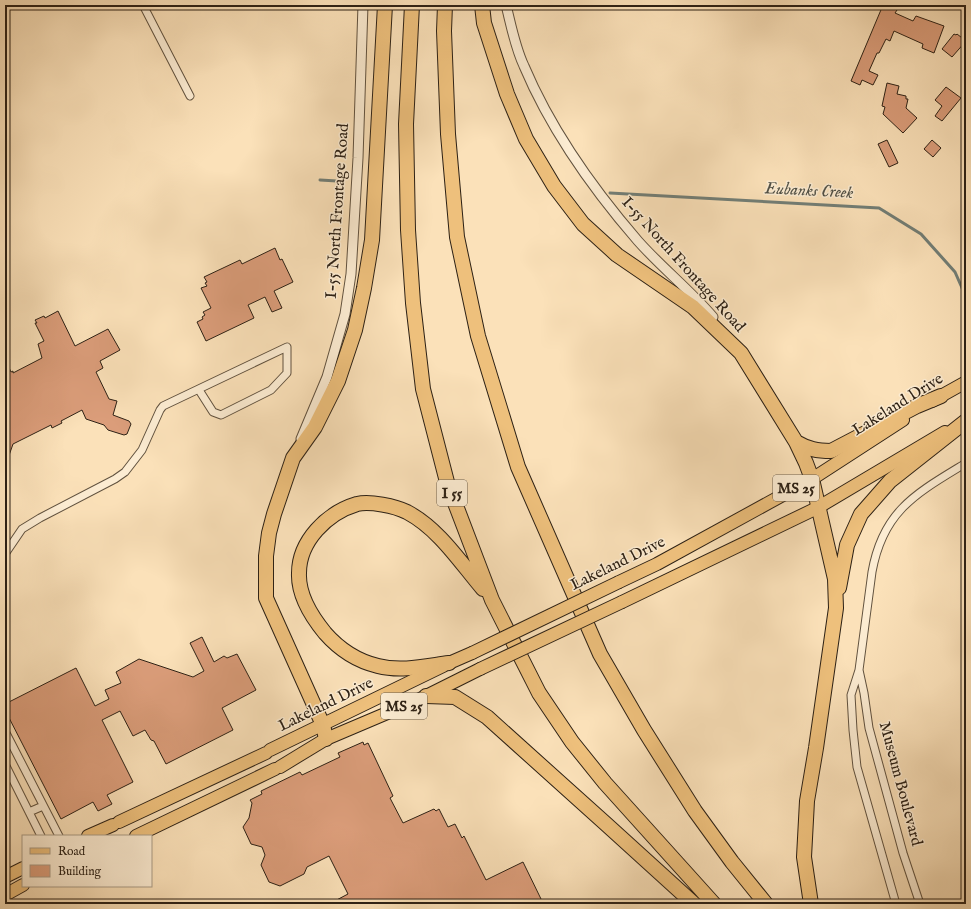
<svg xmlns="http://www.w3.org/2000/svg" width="971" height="909" viewBox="0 0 971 909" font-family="'IM FELL English',serif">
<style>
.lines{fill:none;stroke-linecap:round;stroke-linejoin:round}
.stream{stroke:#727e76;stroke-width:3}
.building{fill:#db9d7a;stroke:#2d2115}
.minor-casing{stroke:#60513e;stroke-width:9}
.tertiary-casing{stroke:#60513e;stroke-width:11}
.primary-casing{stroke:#2d2115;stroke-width:14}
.trunk-casing{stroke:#2d2115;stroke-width:14}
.motorway-casing{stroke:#2d2115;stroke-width:16}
.minor{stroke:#fcecd2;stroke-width:7}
.tertiary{stroke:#fcecd2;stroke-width:9}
.primary{stroke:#eec07c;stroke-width:12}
.trunk{stroke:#eec07c;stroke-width:12}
.motorway{stroke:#eec07c;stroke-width:14}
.trunk-bridge-casing{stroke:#2d2115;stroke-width:14;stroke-linecap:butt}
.trunk-bridge{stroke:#eec07c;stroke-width:12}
.labels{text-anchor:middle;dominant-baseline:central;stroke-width:3;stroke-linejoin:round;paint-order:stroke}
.shield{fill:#fcecd2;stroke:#6b5e4e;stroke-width:1}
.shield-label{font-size:15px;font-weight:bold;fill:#2d2115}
.street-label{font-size:16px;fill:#2d2115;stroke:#fcecd2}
.water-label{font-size:17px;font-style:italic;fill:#505046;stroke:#fcecd2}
</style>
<rect width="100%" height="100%" fill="#fbe1b9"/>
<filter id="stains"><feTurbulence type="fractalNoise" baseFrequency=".005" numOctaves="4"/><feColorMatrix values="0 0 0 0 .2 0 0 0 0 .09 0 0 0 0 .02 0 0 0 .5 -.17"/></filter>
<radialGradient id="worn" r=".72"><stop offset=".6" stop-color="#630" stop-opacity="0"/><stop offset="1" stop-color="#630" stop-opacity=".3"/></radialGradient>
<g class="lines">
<path class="stream" d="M320,180l17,1
M610,193l269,15 42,26 34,38 11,25"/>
</g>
<path class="building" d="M883,5l14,5 -2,3 18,8 3,-5 28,10 -10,27 -12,-5 1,-4 -29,-13 -4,10 -4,-2 -7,14h-2l-8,18 9,4 -5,10 -11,-5 -2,5 -9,-4z
M954,34l2,1 1,-1 9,7 -14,16 -10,-8z
M887,83l12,3 -2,8 9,2v3h2l-2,9 11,10 -14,15 -20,-19 2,-7 -3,-1z
M946,87l15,11 -19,23 -7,-5 7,-10 -7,-6z
M887,140l11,23 -9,4 -11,-23z
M932,140l9,8 -8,9 -9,-8z
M275,248l5,12 2,-1 11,23 -19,9 8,17 -10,4 -7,-15 -17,8 6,13 -48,23 -9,-19 6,-3 -1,-2 3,-2 -2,-3 8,-4 -10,-20 6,-2 -2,-3 2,-1 -3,-5 36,-17 2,4z
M58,311l17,35 33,-17 12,21 -20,11 3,7 -7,4 13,27 8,2 -4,14 16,6 2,3 -4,10 -3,1 -16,-5 -4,-5 -18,-6 -4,-9 -21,11 1,2 -10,5 -1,-3 -38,19 -7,20h-1v-105l6,13 2,-1v2l29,-15 -4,-14 6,-3 -9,-18h2l-2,-3 9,-4 1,2z
M202,637l12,25 10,-6 3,2 10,-4 19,36 -34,18 11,22 -67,34 -12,-23 -3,-1 -6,-10 -12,6 -13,-25 -18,9 31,62 -26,13 5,9 -14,7 -5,-9 -32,17 -56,-109v-6l71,-36 19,38 14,-7 -4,-9 16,-7 -5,-11 23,-13 54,18 11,-6 -14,-28z
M363,742l1,3 4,-2 25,53 -3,2 13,25 31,-14 2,2 3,-2 9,18 7,-3 7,14 2,-2 22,44 37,-18 19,39 -8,3h-205l19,-10 -19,-38 -22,11 -3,7 -24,12 -11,-4 -8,-17 4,-10 -3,-8 -11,-3 -8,-17 6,-9 3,-15 -2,-3 12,-6 -1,-3 39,-19 2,3 38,-18 -2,-4z"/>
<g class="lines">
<defs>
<path id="minor" d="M143,5l47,91
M5,554l17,-25 18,-11 75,-39 10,-7 17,-22 18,-40 3,-4 124,-59v26l-16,17 -50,25 -8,-3 -14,-22
M859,670l5,23 5,35 34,125 17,51
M5,731l54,105
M5,764l36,72
M29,812l14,-6
M896,904l-39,-137 -4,-37 -2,-35 8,-25 13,-98c11,-62 45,-79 94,-109"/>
<path id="tertiary" d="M506,5c5,20 9,42 18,61 27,64 69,123 114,175 24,27 52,49 75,76
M301,439l26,-62 18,-63 6,-40 7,-116 5,-153"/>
<path id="primary" d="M270,750l173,-84
M280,767l46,-28
M119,822l147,-69
M88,836l25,-11
M136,836l139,-67
M5,877l18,-9
M5,895l18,-10"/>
<path id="trunk" d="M932,401l34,-19
M619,582l38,-18 155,-85 91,-59
M622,602l195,-94 128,-76
M449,663l23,-10
M326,739l92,-39 62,-31"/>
<path id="motorway" d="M412,5l-6,119 2,106 5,73 10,86 24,93 45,118 47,93 33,49 33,41 109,121
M445,5l-1,26 4,103 9,103 21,99 40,131 82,187 44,76 51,81 37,51 34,42
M482,5l2,18 23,71 19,45 28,47 29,38 34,31 76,52 48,46 55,89 10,21 6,16 23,100 1,29 -20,140 -9,53 -3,56 7,47
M796,442c12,7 21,9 35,9l86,-45 24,-10
M839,588l8,-43 14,-31 29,-33 76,-60
M449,663c-23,3 -48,9 -71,3 -21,-5 -39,-17 -53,-33 -14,-17 -27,-38 -26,-60 0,-32 28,-60 58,-69 13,-3 38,2 50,8 32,17 53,50 76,77
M426,696l29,1 32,20 119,107 88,80
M326,739l-3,-14 -57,-127v-42l3,-23 5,-19 19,-56 22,-31 23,-46 17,-51 9,-42 8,-48 13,-235"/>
</defs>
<use href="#minor" class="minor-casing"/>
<use href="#tertiary" class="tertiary-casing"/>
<use href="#primary" class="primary-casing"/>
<use href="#trunk" class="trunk-casing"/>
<use href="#motorway" class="motorway-casing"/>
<use href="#minor" class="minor"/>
<use href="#tertiary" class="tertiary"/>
<use href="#primary" class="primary"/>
<use href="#trunk" class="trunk"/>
<use href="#motorway" class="motorway"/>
<defs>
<path id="trunk-bridge" d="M472,653l147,-71
M480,669l142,-67"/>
</defs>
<use href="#trunk-bridge" class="trunk-bridge-casing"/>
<use href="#trunk-bridge" class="trunk-bridge"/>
</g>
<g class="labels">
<g class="shield">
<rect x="773" y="475" width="46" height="26" rx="3"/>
<rect x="437" y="480" width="30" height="26" rx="3"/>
<rect x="381" y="693" width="46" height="26" rx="3"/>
</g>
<g class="shield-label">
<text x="796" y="488">MS 25</text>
<text x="452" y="493">I 55</text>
<text x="404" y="706">MS 25</text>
</g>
<g class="street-label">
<text transform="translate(338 211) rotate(-86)">I-55 North Frontage Road</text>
<text transform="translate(683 265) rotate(48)">I-55 North Frontage Road</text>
<text transform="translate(898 405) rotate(-32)">Lakeland Drive</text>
<text transform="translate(618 564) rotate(-26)">Lakeland Drive</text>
<text transform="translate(326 705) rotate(-26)">Lakeland Drive</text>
<text transform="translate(900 784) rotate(75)">Museum Boulevard</text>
</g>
<g class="water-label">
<text transform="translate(809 191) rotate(3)">Eubanks Creek</text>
</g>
</g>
<rect width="971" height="909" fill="none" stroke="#fbe1b9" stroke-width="20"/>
<rect x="6" y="6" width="959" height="897" fill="none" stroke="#2d2115" stroke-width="2"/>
<rect x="10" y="10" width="951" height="889" fill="none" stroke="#2d2115"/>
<rect x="22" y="835" width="130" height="52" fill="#fcecd2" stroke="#a99b86"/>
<rect x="30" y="848" width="20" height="6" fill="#eec07c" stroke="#a99b86"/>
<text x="58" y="855" font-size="12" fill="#2d2115">Road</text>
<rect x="30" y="865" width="20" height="12" fill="#db9d7a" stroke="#a99b86"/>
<text x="58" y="875" font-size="12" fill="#2d2115">Building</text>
<rect width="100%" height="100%" filter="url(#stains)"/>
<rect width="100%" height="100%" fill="url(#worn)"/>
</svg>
